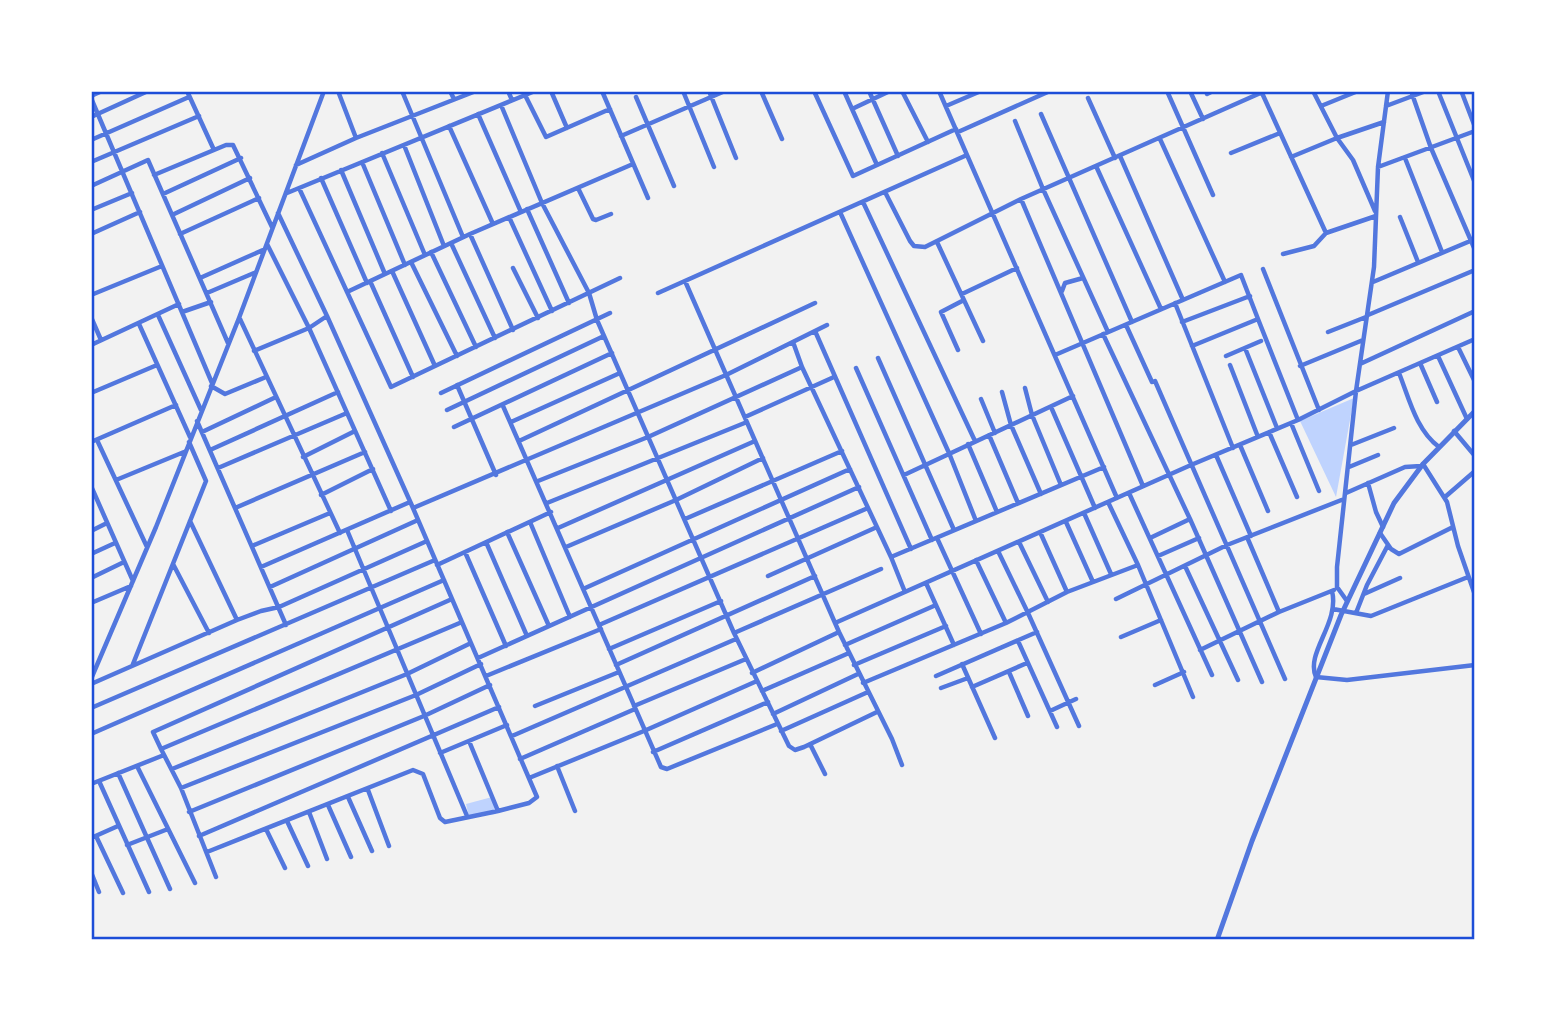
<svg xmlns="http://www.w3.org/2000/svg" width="1566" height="1031" viewBox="0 0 1566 1031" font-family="Helvetica,sans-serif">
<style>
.water{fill:#bfd3fe}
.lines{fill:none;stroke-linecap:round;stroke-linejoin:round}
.minor{stroke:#5277de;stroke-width:4.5}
.tertiary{stroke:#5277de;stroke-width:5}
.neatline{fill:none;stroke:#1d4ed8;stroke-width:2.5}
</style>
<rect width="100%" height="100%" fill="#f2f2f2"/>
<path class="water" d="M1354,398l-18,99 -36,-76z
M492,797l4,17 -27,3 -3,-13z"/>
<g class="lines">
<path class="minor" d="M187,91l27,59
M338,91l18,47
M402,91l61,146
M450,91l4,8
M508,91l4,9
M551,91l16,37
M602,91l46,107
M683,91l31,76
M709,91l27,67
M761,91l21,48
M814,91l39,85 103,-47
M844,91l33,74
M869,91l29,65
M902,91l26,51
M939,91l178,407
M1167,91l46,104
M1190,91l13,28
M1313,91l24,47 16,22 22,51
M1411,91l20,57 44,102
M1438,91l37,92
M1262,93l64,140
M1462,93l13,34
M1207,94l6,-3
M525,95l21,42 64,-28
M91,96l11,-5
M636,97l38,89
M91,98l121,285
M1088,98l27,60
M501,105l41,98 47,90 8,27 137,313 55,113 6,4 9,-3 73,-35
M946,106l35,-15
M1321,106l37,-15
M1386,106l40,-15
M852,109l38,-18
M478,114l43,98
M1041,114l91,208
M91,117l57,-26
M1015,121l28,68 65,143
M449,126l44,98
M958,132l92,-41
M621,136l104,-45
M1160,139l65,143
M91,140l98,-43
M404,145l40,101
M382,153l43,102
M1231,153l49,-20
M1120,156l63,144
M1291,157l46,-19 47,-16
M1405,158l37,94
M91,162l108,-46
M362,162l43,103
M296,165l60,-27 120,-47
M1096,166l65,143
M1378,167l97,-36
M341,170l44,104
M154,175l72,-30h7l39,82
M321,178l46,105
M91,186l57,-26 80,183
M299,188l92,199 229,-109
M578,188l15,31 3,1 15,-6
M885,192l25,49 4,5 11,1 96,-48 244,-108
M287,193l248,-102
M163,194l78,-36
M1021,199l122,287
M863,202l112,239
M527,209l42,94
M91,210l41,-17
M840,212l109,241 27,68
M172,215l78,-37
M509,217l43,94
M1400,217l18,45
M91,234l49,-22
M180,234l79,-36
M470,234l43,96
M937,242l46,99
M451,243l44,95
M267,244l42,84 82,183
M431,252l45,95
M1283,254l31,-8 12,-13 50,-17
M411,262l46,94
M513,268l25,50
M1263,269l56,141
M392,271l43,95
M200,278l63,-28
M370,281l43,96
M685,281l154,351 53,107 10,26
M1373,282l102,-43
M1062,291l3,-8 18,-5
M347,292l123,-58 163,-70
M207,293l47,-20
M658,293l309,-138
M962,294l55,-26
M91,295l71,-29
M1175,303l58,145
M182,312l29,-10
M158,315l43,95
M1368,315l107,-45
M91,317l10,23
M240,319l100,214
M1182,322l68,-26
M139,324l51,113
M1126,325l26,57
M815,331l96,218
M1328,332l38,-15
M1103,334l87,185 72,163
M793,342l9,25 89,190 14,35
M91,345l88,-41
M1192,346l66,-27 40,101
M1458,347l17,35
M1245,348l32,80
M958,350l-17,-38 23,-12
M254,351l55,-23 18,-12
M1055,355l186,-80 17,44
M1226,356l35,-15
M1438,356l29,63
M878,358l76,172
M1420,363l17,39
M1360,364l115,-53
M1230,365l28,72
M1300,366l63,-26
M856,368l76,172
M1399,373c10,25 17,57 40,74
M1155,381l130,298
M457,385l39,90
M211,386l14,8 41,-17
M1025,388l7,27 29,70
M1002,392l9,33 30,69
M91,393l66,-28
M441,393l169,-80
M981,399l14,34
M503,406l158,361 6,2 110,-45
M1051,407l44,101
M447,410l157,-74
M745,417l89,-40
M197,421l89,204
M511,422l109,-49
M1291,423l28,68
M454,427l158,-74
M1454,431l21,25
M202,432l74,-35
M1269,432l28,65
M989,435l29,68
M97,440l50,107
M519,441l296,-138
M91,442l85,-37
M968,444l29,68
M1240,445l28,66
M1351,445l43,-17
M210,450l128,-58
M1216,455l35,81
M303,457l52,-26
M1423,464l24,38 11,44 17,49
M1349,467l29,-12
M218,468l129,-55
M904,475l169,-79
M116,480l68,-28
M538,481l110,-44 154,-70
M1368,483l8,29 7,15
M91,486l42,95
M1129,493l83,182
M1346,493l59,-26 16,-1
M321,495l52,-26
M1445,497l30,-26
M1108,502l30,63 55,132
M547,503l200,-81
M235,508l130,-56
M413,508l313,-133 101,-50
M1084,513l27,61
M685,519l157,-68
M530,522l40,95
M1066,522l27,60
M558,528l197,-87
M347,530l120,286
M91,531l16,-8
M507,532l42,94
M1040,532l27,60
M1380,533l11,16 8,5 54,-27
M1247,537l32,75
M937,538l44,96
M1150,538l40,-19
M486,542l41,94
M1019,542l29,60
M252,546l78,-33
M566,547l110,-47 87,-42
M998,551l30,62 51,113
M465,552l41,94
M91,554l24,-11
M1158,556l41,-18
M891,557l213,-90
M976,560l30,63
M173,564l36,69
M437,565l114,-53
M1185,566l53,114
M261,567l149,-65
M768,576l109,-49
M91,578l33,-16
M926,583l28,62
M270,587l148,-67
M583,589l267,-120
M1332,591c8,32 -27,62 -16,86l31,3 128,-15
M1364,594l36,-16
M1116,599l111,-54 117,-46
M1347,601l-10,-14v-20l19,-176 18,-124 4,-100 10,-76
M91,603l40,-17
M1333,609l38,7 97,-39
M1356,613l11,-28 21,-40
M237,620l24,-9 18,-4 148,-66
M835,623l356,-158 107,-45 58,-29 119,-52
M599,625l269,-117
M734,633l147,-64
M1121,637l40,-17
M1018,641l39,86
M845,645l91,-40
M609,649l112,-48
M1200,650l79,-38 55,-22
M478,658l381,-171
M133,664l73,-183 -17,-39
M962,664l33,74
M616,665l199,-89
M854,665l92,-39
M1009,672l19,44
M752,673l87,-41
M486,676l115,-47
M936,676l101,-44
M91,679l65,-152 83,-209 85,-227
M863,683l143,-60 61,-31 71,-27
M91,684l146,-64 -47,-99
M1155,685l29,-13
M972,687l55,-24
M941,688l27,-10
M762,691l87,-38
M535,706l84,-34
M634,706l112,-47
M91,708l344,-148
M1050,711l26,-12
M773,714l85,-40
M781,731l87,-39
M91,734l353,-154
M512,736l224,-97
M469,741l29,70
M810,744l15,30
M161,749l-8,-17 299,-133
M653,752l115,-50
M440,753l67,-28
M520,759l115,-50
M137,766l58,117
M557,766l18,45
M172,769l235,-95 64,-31
M118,773l52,116
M529,778l115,-47 113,-50
M99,781l50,111
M91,784l73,-29
M181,788l235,-93 65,-31
M368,790l21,56
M348,797l24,54
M328,805l23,52
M189,812l235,-96 66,-31
M309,812l18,47
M287,821l21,45
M266,829l19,39
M96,836l27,57
M199,836l300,-129
M91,838l27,-12
M127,845l41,-16
M207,852l206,-82 10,4 17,44 5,4 53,-11 31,-8 8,-6 -124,-289 -86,-192 -49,-103
M91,872l8,20
M216,877l-35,-89 -20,-39 301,-127"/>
<path class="tertiary" d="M1217,940l35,-99 89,-226 53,-112 29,-39 52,-53"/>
</g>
<rect width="1566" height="1031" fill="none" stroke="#ffffff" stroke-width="186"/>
<rect x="93" y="93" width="1380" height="845" class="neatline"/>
</svg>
